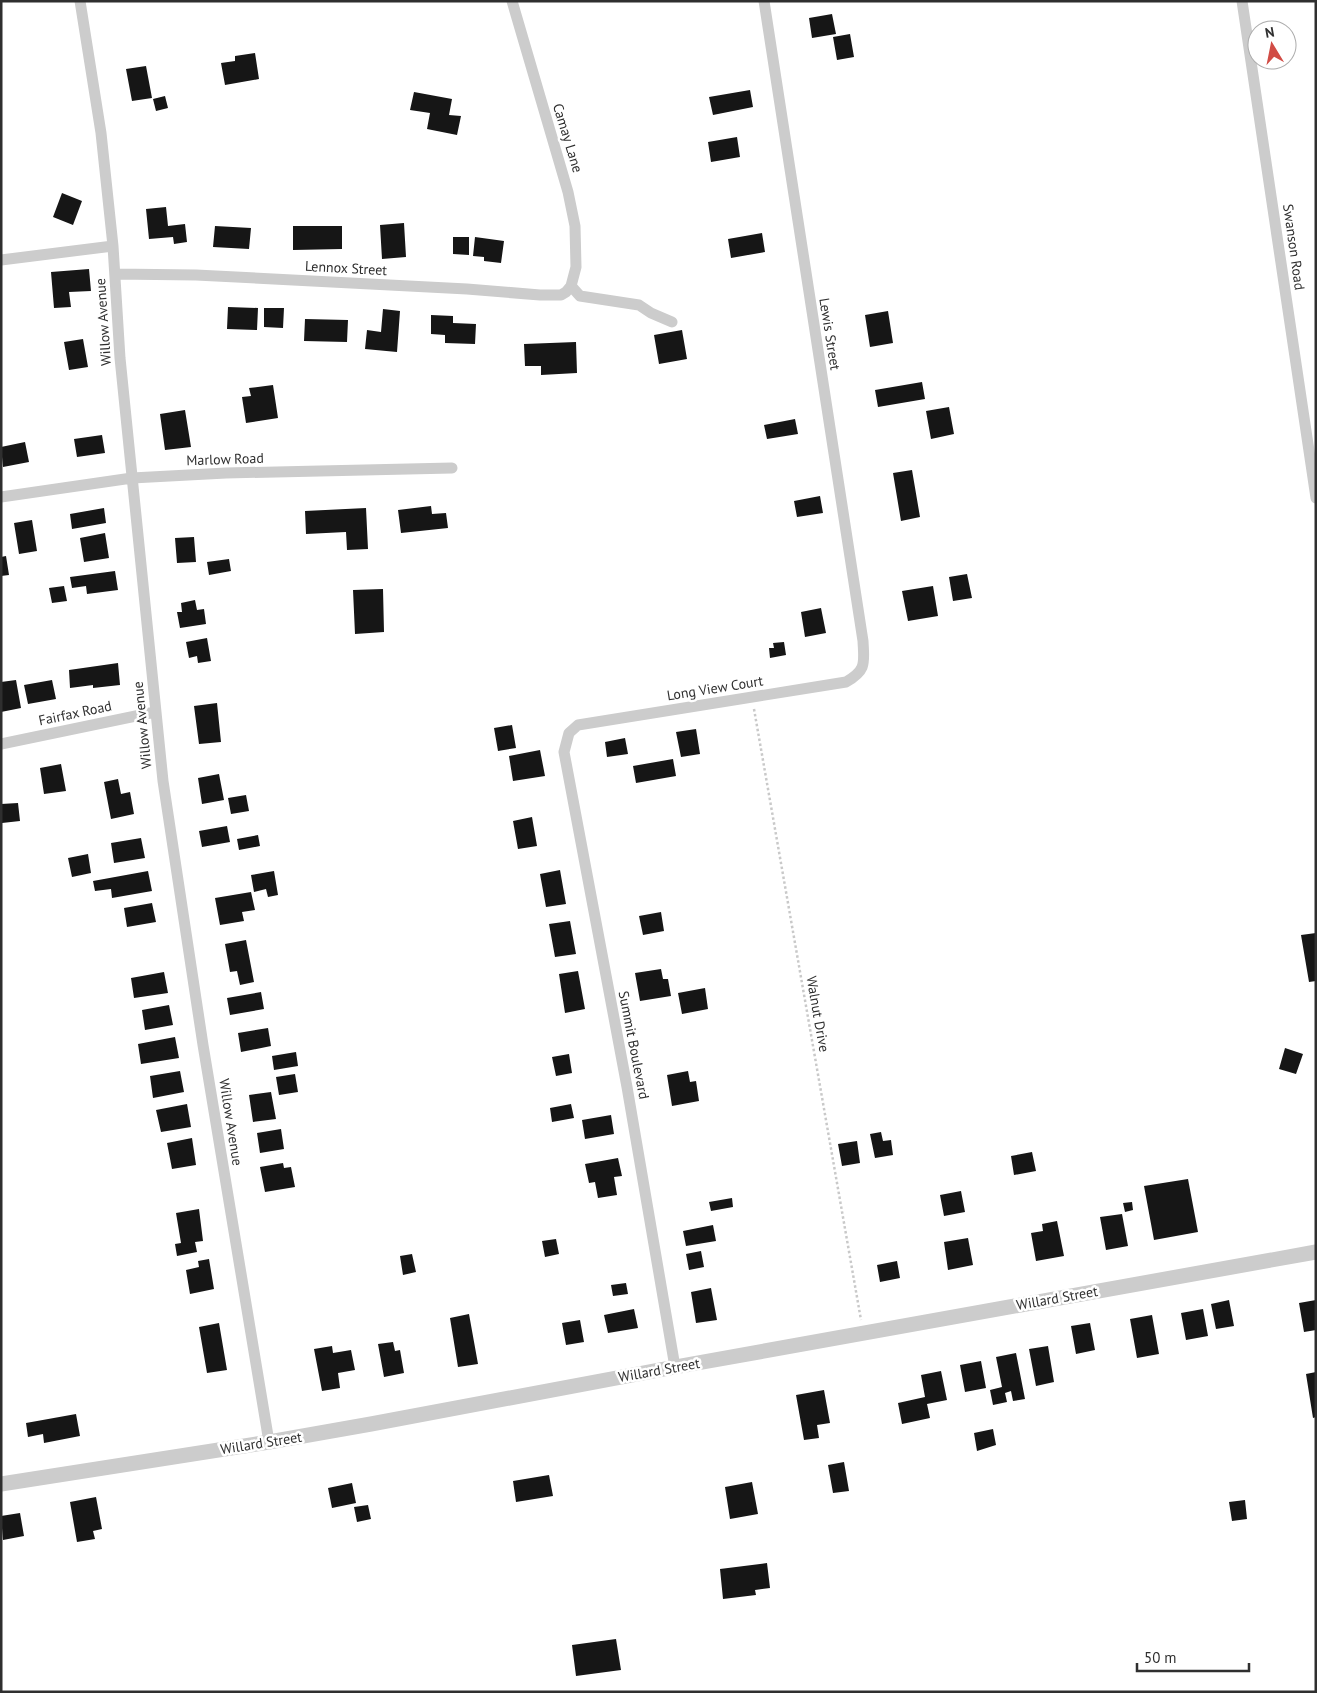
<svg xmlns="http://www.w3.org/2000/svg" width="1317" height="1693" viewBox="0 0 1317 1693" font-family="'PT Sans',sans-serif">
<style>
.building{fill:#161616}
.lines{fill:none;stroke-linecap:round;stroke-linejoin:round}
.path{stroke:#c9c9c9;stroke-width:2.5;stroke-dasharray:2.5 2.5;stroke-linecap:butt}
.minor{stroke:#ccc;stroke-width:11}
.tertiary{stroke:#ccc;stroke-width:15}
.labels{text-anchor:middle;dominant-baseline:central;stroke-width:5;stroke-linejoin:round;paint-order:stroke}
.street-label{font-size:14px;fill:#2f2f2f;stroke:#fff}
</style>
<rect width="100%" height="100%" fill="#fff"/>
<path class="building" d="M832,14l4,20 -24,4 -3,-20z
M850,34l4,23 -17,3 -4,-23z
M255,53l4,26 -34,6 -4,-22 14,-2v-5z
M146,66l6,32 -20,3 -6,-32z
M750,90l3,17 -40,8 -4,-18z
M414,92l38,7 -3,16 12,1 -4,19 -30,-6 3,-16 -20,-3z
M165,96l3,12 -12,3 -3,-12z
M737,137l3,20 -29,5 -3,-20z
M62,193l20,8 -9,24 -20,-8z
M166,207l2,19 17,-2 2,18 -13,2 -1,-7 -24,2 -3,-30z
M404,223l2,34 -24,2 -2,-34z
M215,226l36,2 -2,21 -36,-2z
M293,226h49v23l-49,1z
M762,233l3,19 -34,6 -3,-19z
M453,237h16v18l-16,-1z
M475,237l29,4 -3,22 -17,-2v-4l-11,-1z
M89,269l2,22 -22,1 2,15 -17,1 -3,-36z
M228,307l30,1 -1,22 -30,-1z
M264,308h20l-1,20 -19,-1z
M383,309l17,2 -3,41 -32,-3 2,-19 14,2z
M888,311l5,32 -23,4 -5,-32z
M431,315l22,1v7l23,1 -1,20 -30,-1v-8l-14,-1z
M305,319l43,1 -1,22 -43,-1z
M682,330l5,29 -28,5 -5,-29z
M83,339l5,28 -19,3 -5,-28z
M576,342l1,31 -36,2v-9h-16l-1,-22z
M922,382l3,17 -47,8 -3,-17z
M273,385l5,33 -32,5 -4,-26 9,-1 -2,-8z
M949,407l5,27 -23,5 -5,-28z
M185,410l6,37 -26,3 -5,-36z
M795,419l3,15 -31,5 -3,-14z
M102,435l3,18 -28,4 -3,-18z
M25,442l4,20 -26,5 -2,-20z
M912,470l8,47 -19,4 -8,-48z
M820,496l3,17 -26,4 -3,-16z
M431,506l1,8 14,-1 2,15 -47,5 -3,-23z
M104,508l2,15 -34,6 -2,-15z
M366,508l2,41 -21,1 -1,-18 -40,2 -1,-23z
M32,520l5,31 -18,3 -5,-31z
M105,533l4,25 -25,4 -4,-24z
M194,537l2,25 -19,1 -2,-25z
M6,556l3,19 -8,1v-19z
M229,559l2,12 -22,4 -2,-13z
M115,571l3,19 -31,4 -1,-8 -14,2 -2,-11z
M967,574l5,24 -19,3 -4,-24z
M64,586l3,15 -15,2 -3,-15z
M933,586l5,30 -30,5 -6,-30z
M383,589l1,43 -29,2 -2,-44z
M195,600l2,10 7,-1 2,15 -26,4 -3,-16h5l-1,-9z
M821,608l5,25 -21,4 -4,-25z
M207,638l4,23 -13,2 -1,-7 -8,2 -3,-16z
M784,642l2,13 -16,3 -1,-10h5l-1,-5z
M118,663l2,22 -27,3v-3l-23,3 -1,-18z
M16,680l5,28 -20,4v-30z
M52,680l4,19 -28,5 -4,-19z
M217,703l4,39 -22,2 -5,-38z
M512,725l4,23 -18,3 -4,-23z
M696,729l4,25 -19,3 -5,-25z
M625,738l3,16 -21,3 -2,-15z
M540,750l5,26 -32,5 -4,-25z
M673,759l3,17 -40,7 -3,-17z
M61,764l5,27 -22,3 -4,-26z
M219,774l5,26 -22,4 -4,-26z
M118,779l3,15 9,-2 4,22 -23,5 -7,-37z
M246,795l3,16 -18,3 -3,-16z
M18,803l2,18 -18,2 -1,-19z
M532,817l5,29 -19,3 -5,-28z
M227,826l3,16 -28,5 -3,-16z
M258,835l2,11 -21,4 -2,-11z
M141,838l4,20 -31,5 -3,-20z
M88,854l3,19 -19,4 -4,-19z
M560,870l6,34 -20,3 -6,-33z
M148,871l4,20 -40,7 -1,-9 -16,2 -2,-10z
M274,871l4,24 -10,2 -2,-8 -12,3 -3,-17z
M251,892l4,18 -13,2 2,9 -24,4 -5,-27z
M152,903l4,19 -29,5 -3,-19z
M661,912l3,19 -21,4 -4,-19z
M570,921l6,33 -21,3 -6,-33z
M1316,933v48l-7,1 -8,-47z
M246,940l8,42 -14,3 -3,-14 -7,1 -5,-28z
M661,969l2,10h5l3,17 -31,5 -5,-28z
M578,971l7,38 -20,4 -6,-39z
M164,972l4,21 -34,5 -3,-20z
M705,988l3,21 -26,5 -4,-21z
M261,992l3,17 -34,6 -3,-17z
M169,1005l4,20 -28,5 -3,-20z
M268,1028l3,18 -30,6 -3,-19z
M175,1037l4,21 -38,6 -3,-20z
M1285,1048l18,6 -7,20 -17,-5z
M296,1052l2,14 -24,4 -2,-14z
M569,1054l3,19 -16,3 -4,-19z
M180,1071l4,21 -31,6 -3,-22z
M688,1071l2,11 6,-1 3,20 -27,5 -5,-31z
M295,1074l3,18 -19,3 -3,-18z
M271,1092l5,27 -23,3 -4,-27z
M187,1104l4,23 -30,5 -5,-22z
M571,1104l3,14 -22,4 -2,-14z
M611,1115l3,19 -29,5 -3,-19z
M281,1129l3,20 -24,4 -3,-20z
M881,1132l2,9 8,-1 2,15 -18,3 -5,-24z
M192,1138l4,27 -24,4 -5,-26z
M857,1141l3,22 -18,3 -4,-22z
M1032,1152l4,19 -22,4 -3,-19z
M618,1158l4,18 -8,1 3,18 -19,3 -3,-16 -6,1 -4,-19z
M283,1163l1,5 7,-1 4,20 -30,5 -5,-25z
M1188,1179l10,53 -44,8 -10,-54z
M961,1191l4,21 -21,4 -4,-21z
M732,1198l1,9 -22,4 -2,-9z
M1132,1202l1,8 -8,2 -2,-9z
M199,1209l4,32 -8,1 2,10 -20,4 -2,-12 6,-1 -5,-30z
M1122,1214l6,32 -22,4 -6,-33z
M1057,1221l7,35 -28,5 -5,-28 12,-2 -1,-7z
M713,1225l3,16 -30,5 -3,-15z
M968,1238l5,27 -25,5 -4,-28z
M556,1239l3,15 -14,3 -3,-16z
M701,1251l3,16 -15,3 -3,-16z
M412,1254l4,18 -13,3 -3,-19z
M209,1259l5,30 -24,5 -4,-24 13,-3 -1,-6z
M897,1261l3,17 -20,4 -3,-17z
M626,1283l2,11 -15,2 -2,-11z
M711,1288l6,32 -21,3 -5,-31z
M1229,1300l5,26 -18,3 -5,-25z
M1316,1300v30l-12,2 -5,-29z
M634,1309l4,19 -30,5 -4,-18z
M1203,1309l5,27 -22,4 -5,-27z
M469,1314l9,50 -20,3 -8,-49z
M1152,1315l7,39 -22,4 -7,-39z
M580,1320l4,22 -18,3 -4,-22z
M219,1323l8,47 -20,3 -8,-46z
M1090,1323l5,27 -19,4 -5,-28z
M393,1342l2,9 5,-1 4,23 -20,4 -6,-33z
M332,1346l1,7 18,-3 4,20 -17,3 2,15 -18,3 -8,-42z
M1048,1346l6,36 -18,4 -7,-37z
M1016,1353l9,46 -12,2 -2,-10 -6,2 2,9 -14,3 -3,-15 12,-3 -6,-30z
M981,1361l5,27 -21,4 -5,-27z
M941,1371l6,29 -20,4 3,14 -28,6 -4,-21 27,-6 -4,-22z
M1316,1372v45l-3,1 -7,-44z
M824,1390l6,33 -13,2 2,13 -15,2 -8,-45z
M76,1414l4,22 -36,7 -1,-9 -15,3 -2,-14z
M993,1429l3,16 -19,6 -3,-18z
M844,1462l5,29 -16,2 -5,-28z
M549,1475l4,21 -37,6 -3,-21z
M752,1482l6,32 -28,5 -5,-32z
M352,1483l4,20 -24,5 -4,-20z
M96,1497l6,32 -9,2 2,8 -18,3 -7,-40z
M1245,1500l2,19 -15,2 -3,-19z
M368,1505l3,14 -14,3 -3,-15z
M20,1513l4,23 -21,4 -2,-24z
M767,1563l3,25 -15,2 1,5 -33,4 -3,-30z
M616,1639l5,31 -45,6 -4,-31z"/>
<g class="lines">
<path class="path" d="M754,709l107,611"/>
<path class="minor" d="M80,1l21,132 12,113 7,112 43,423 40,264 66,397
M1242,1l74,497
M1,260l112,-14
M115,274l81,1 271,14 73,6h21l5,-3 5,-6 5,-19 -1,-41 -7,-34 -56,-191
M571,286l9,10 59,9 12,8 21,9
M1,497l131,-19 94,-5 226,-5
M1,744l154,-32
M675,1367l-48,-280 -63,-335 5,-19 9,-8 268,-43c21,-12 18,-19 17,-41l-99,-640"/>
<path class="tertiary" d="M1,1484l268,-42 102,-18 304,-57 641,-115"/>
</g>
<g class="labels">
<g class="street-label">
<text transform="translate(568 138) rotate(73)">Camay Lane</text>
<text transform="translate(1294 247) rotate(82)">Swanson Road</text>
<text transform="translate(346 268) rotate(3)">Lennox Street</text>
<text transform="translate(103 322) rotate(-94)">Willow Avenue</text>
<text transform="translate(830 334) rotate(81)">Lewis Street</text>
<text transform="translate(225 459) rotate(-2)">Marlow Road</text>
<text transform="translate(715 688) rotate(-9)">Long View Court</text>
<text transform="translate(75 713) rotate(-12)">Fairfax Road</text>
<text transform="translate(142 725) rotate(-96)">Willow Avenue</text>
<text transform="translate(818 1014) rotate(80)">Walnut Drive</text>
<text transform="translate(634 1045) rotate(79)">Summit Boulevard</text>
<text transform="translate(231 1122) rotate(81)">Willow Avenue</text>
<text transform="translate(1057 1298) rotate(-10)">Willard Street</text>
<text transform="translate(659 1370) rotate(-10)">Willard Street</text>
<text transform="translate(261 1443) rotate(-9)">Willard Street</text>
</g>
</g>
<rect width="1317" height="1693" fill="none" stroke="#2f2f2f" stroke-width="5"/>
<g transform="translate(1272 45) rotate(350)"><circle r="24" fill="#ffffff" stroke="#acacac"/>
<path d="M0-4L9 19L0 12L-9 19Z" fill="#d14c45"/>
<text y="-8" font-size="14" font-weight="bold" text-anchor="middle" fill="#2f2f2f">N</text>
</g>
<path d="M1137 1663v8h112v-8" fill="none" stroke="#2f2f2f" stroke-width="2.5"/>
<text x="1144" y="1663" font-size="15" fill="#2f2f2f" stroke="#ffffff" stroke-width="4" paint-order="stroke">50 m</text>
</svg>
